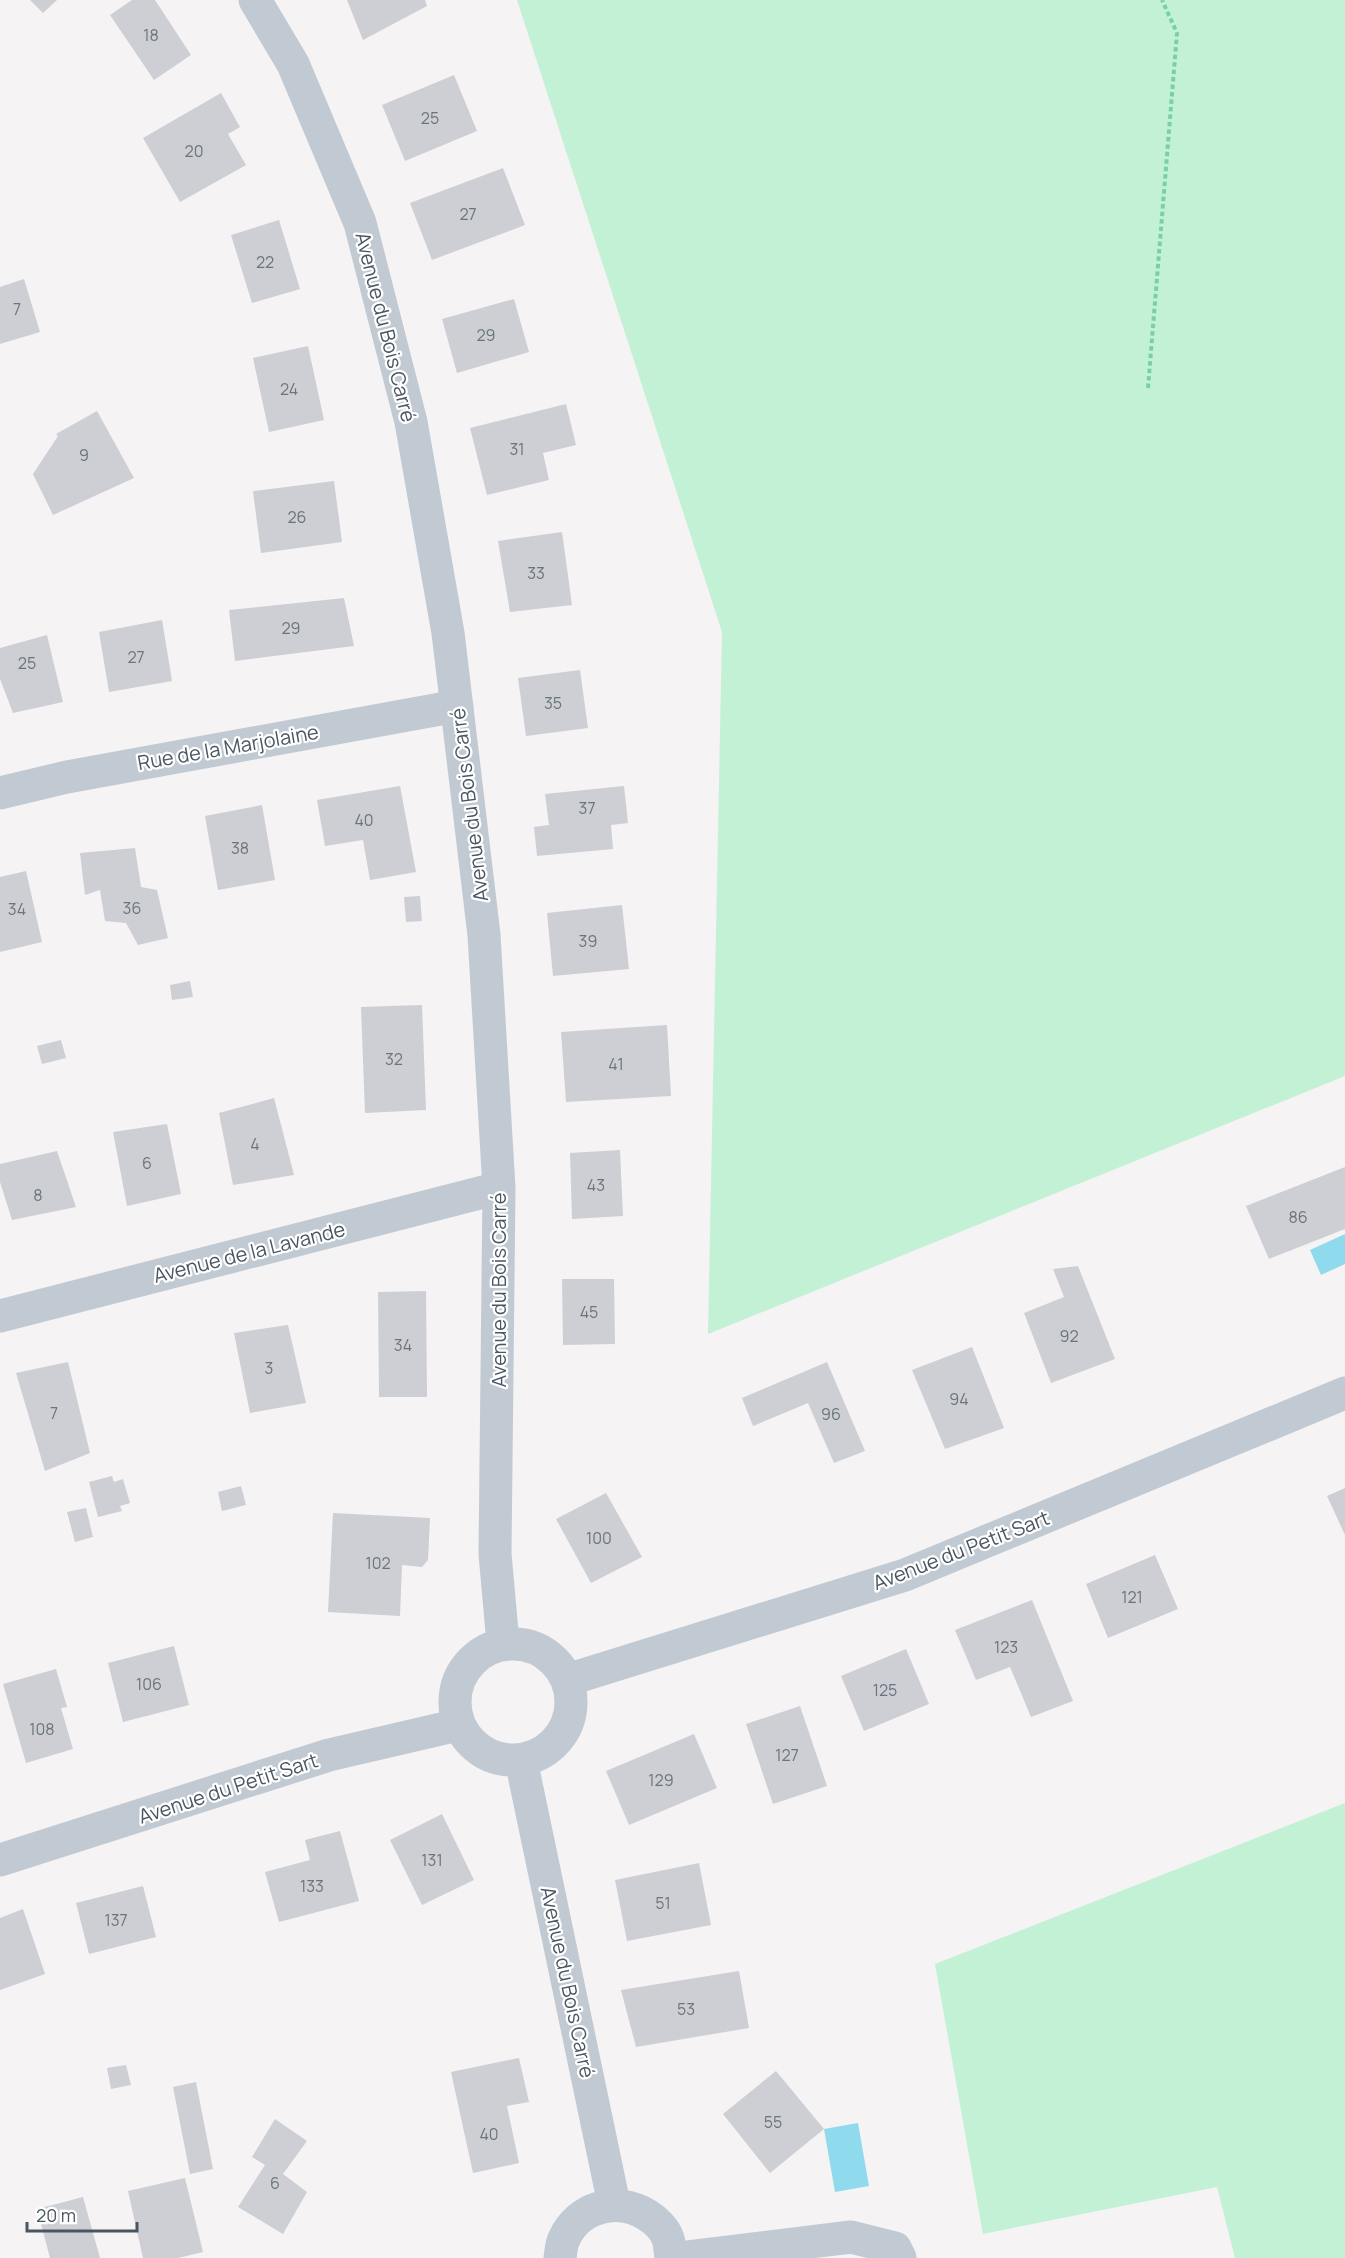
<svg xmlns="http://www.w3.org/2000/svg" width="1345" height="2258" viewBox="0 0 1345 2258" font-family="Manrope,sans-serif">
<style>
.green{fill:#c3f1d5}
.water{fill:#90daee}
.building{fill:#cdcfd5}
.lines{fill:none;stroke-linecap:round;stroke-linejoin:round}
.path{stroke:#7ad0a6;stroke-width:4;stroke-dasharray:4.5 3;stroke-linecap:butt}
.minor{stroke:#c1cad2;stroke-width:33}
.labels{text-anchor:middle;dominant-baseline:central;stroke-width:4.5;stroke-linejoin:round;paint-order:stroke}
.number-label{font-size:16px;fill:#6b747e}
.street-label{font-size:20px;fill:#4a5661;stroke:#fff}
</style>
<rect width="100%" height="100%" fill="#f5f3f3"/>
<path class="green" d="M517,0h828v1076l-637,258 14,-702z
M1345,1803v455h-110l-18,-71 -234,47 -48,-270z"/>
<path class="water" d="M1345,1234v30l-24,11 -11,-25z
M858,2123l11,63 -34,6 -11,-63z"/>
<path class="building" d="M30,0h27l-14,13z
M132,0h23l36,55 -37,25 -44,-65z
M347,0h78l2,6 -64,34z
M454,75l23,56 -72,30 -23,-56z
M221,93l19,34 -12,7 18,31 -66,37 -37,-64z
M503,168l22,57 -93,35 -22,-57z
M279,220l21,69 -48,14 -21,-68z
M24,279l16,53 -40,12v-57z
M514,299l15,53 -72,21 -15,-54z
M308,346l16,74 -55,12 -16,-74z
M566,404l10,41 -33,8 6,27 -62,15 -17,-67z
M97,411l37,67 -81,37 -20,-41 25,-38 -2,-2z
M334,481l8,61 -81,11 -8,-62z
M562,532l10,73 -62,7 -12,-71z
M344,598l10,48 -119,15 -6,-51z
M162,620l10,61 -63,11 -10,-60z
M47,635l16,67 -50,11 -13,-34v-31z
M580,670l8,58 -62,8 -8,-58z
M400,786l16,86 -46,8 -7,-40 -38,6 -8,-46z
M624,786l4,37 -17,2 2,24 -76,7 -3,-29 15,-2 -4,-31z
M262,805l13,75 -57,10 -13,-74z
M135,848l6,39 16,3 11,48 -30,7 -12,-22 -21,-2 -5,-31 -15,5 -5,-42z
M26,871l16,71 -42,10v-75z
M420,896l2,25 -16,1 -2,-25z
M622,905l7,64 -76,7 -6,-63z
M190,981l3,16 -21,3 -2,-15z
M422,1005l4,105 -61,3 -4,-106z
M667,1025l4,71 -105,6 -5,-70z
M61,1040l5,18 -24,6 -5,-18z
M274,1098l20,77 -61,10 -14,-72z
M167,1124l14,70 -54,12 -14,-74z
M620,1150l3,66 -51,3 -2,-66z
M57,1151l19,56 -64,13 -12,-38v-18z
M1345,1167v62l-76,30 -23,-53z
M1078,1266l37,93 -64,24 -27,-70 40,-16 -11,-28z
M562,1279h52l1,65 -52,1z
M426,1291l1,106h-48l-1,-105z
M288,1325l18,78 -56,10 -16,-80z
M972,1347l32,81 -59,21 -33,-79z
M68,1362l22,91 -45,18 -29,-98z
M827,1362l38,89 -31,12 -26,-60 -55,23 -11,-28z
M112,1476l2,6 9,-3 7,24 -10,3 2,5 -24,6 -9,-35z
M241,1486l5,19 -24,6 -4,-19z
M1345,1488v47l-18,-39z
M606,1493l36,64 -51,26 -35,-64z
M86,1508l7,29 -18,5 -8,-30z
M333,1513l97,5 -2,42 -6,7 -20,-2 -2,51 -72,-4z
M1155,1555l23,54 -70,29 -22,-54z
M1032,1600l41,101 -42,16 -21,-50 -34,13 -21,-50z
M174,1646l15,59 -66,17 -15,-59z
M906,1649l23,55 -65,27 -23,-55z
M56,1669l11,38 -6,1 12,41 -47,14 -23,-79z
M800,1706l27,80 -54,18 -27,-80z
M694,1734l23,54 -88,37 -23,-54z
M442,1814l32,66 -52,25 -32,-65z
M340,1831l19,70 -80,21 -14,-50 45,-12 -5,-20z
M699,1863l12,62 -84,16 -12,-61z
M143,1886l13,51 -67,17 -13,-51z
M23,1909l22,65 -45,16v-72z
M739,1971l10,57 -113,19 -15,-57z
M519,2058l10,44 -22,4 12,57 -46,10 -22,-101z
M126,2065l5,20 -20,4 -4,-21z
M776,2071l48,58 -54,44 -47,-59z
M196,2082l17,87 -23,5 -17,-87z
M275,2119l32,22 -24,33 24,18 -24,42 -45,-27 27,-42 -13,-8z
M185,2178l18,74 -25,6h-35l-15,-67z
M83,2197l17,61h-50l-13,-49z"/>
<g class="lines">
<path class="path" d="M1148,388l29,-355 -15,-33"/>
<path class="minor" d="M255,0l38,64 67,159 51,199 37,211 36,302 15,253 -4,366 8,89
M0,793l67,-16 390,-71
M0,1316l499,-128
M455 1702a58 58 0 1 1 116 0a58 58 0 1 1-116 0Z
M567,1680l338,-105 440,-182
M521,1760l93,444
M0,1860l329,-105 129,-30
M560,2258c1,-6 1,-13 4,-19 14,-32 53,-43 83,-24 8,5 18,14 21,24 2,6 2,13 3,19
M680,2258l171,-21 44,11 5,10"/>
</g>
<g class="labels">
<g class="number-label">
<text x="151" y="35">18</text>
<text x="430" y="118">25</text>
<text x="194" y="151">20</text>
<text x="468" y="214">27</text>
<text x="265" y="262">22</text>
<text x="17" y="309">7</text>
<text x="486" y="335">29</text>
<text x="289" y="389">24</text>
<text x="517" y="449">31</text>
<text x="84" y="455">9</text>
<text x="297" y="517">26</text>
<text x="536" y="573">33</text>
<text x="291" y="628">29</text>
<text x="136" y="657">27</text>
<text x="27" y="663">25</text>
<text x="553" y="703">35</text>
<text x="587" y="808">37</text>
<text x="364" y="820">40</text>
<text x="240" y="848">38</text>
<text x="132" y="908">36</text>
<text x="17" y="909">34</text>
<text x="588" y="941">39</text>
<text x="394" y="1059">32</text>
<text x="616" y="1064">41</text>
<text x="255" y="1144">4</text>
<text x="147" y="1163">6</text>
<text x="596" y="1185">43</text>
<text x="38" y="1195">8</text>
<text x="1298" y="1217">86</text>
<text x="589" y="1312">45</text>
<text x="1069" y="1336">92</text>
<text x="403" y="1345">34</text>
<text x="269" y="1368">3</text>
<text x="959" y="1399">94</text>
<text x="54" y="1413">7</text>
<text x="831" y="1414">96</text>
<text x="599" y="1538">100</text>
<text x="378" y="1563">102</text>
<text x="1132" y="1597">121</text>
<text x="1006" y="1647">123</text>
<text x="149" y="1684">106</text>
<text x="885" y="1690">125</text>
<text x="42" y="1729">108</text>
<text x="787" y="1755">127</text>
<text x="661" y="1780">129</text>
<text x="432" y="1860">131</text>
<text x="312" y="1886">133</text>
<text x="663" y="1903">51</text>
<text x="116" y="1920">137</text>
<text x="686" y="2009">53</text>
<text x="773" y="2122">55</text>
<text x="489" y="2134">40</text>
<text x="275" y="2183">6</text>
</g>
<g class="street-label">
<text transform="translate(386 327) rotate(76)">Avenue du Bois Carré</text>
<text transform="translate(228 747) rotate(-10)">Rue de la Marjolaine</text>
<text transform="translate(469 805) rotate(-97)">Avenue du Bois Carré</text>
<text transform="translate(249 1252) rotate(-14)">Avenue de la Lavande</text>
<text transform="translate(498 1290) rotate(-90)">Avenue du Bois Carré</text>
<text transform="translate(961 1550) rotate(-21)">Avenue du Petit Sart</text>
<text transform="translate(228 1788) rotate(-18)">Avenue du Petit Sart</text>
<text transform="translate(568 1982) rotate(78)">Avenue du Bois Carré</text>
</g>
</g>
<path d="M27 2222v9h110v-9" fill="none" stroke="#4a5661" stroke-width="3"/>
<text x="36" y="2222" font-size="18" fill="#4a5661" stroke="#ffffff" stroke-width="4.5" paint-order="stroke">20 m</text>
</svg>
